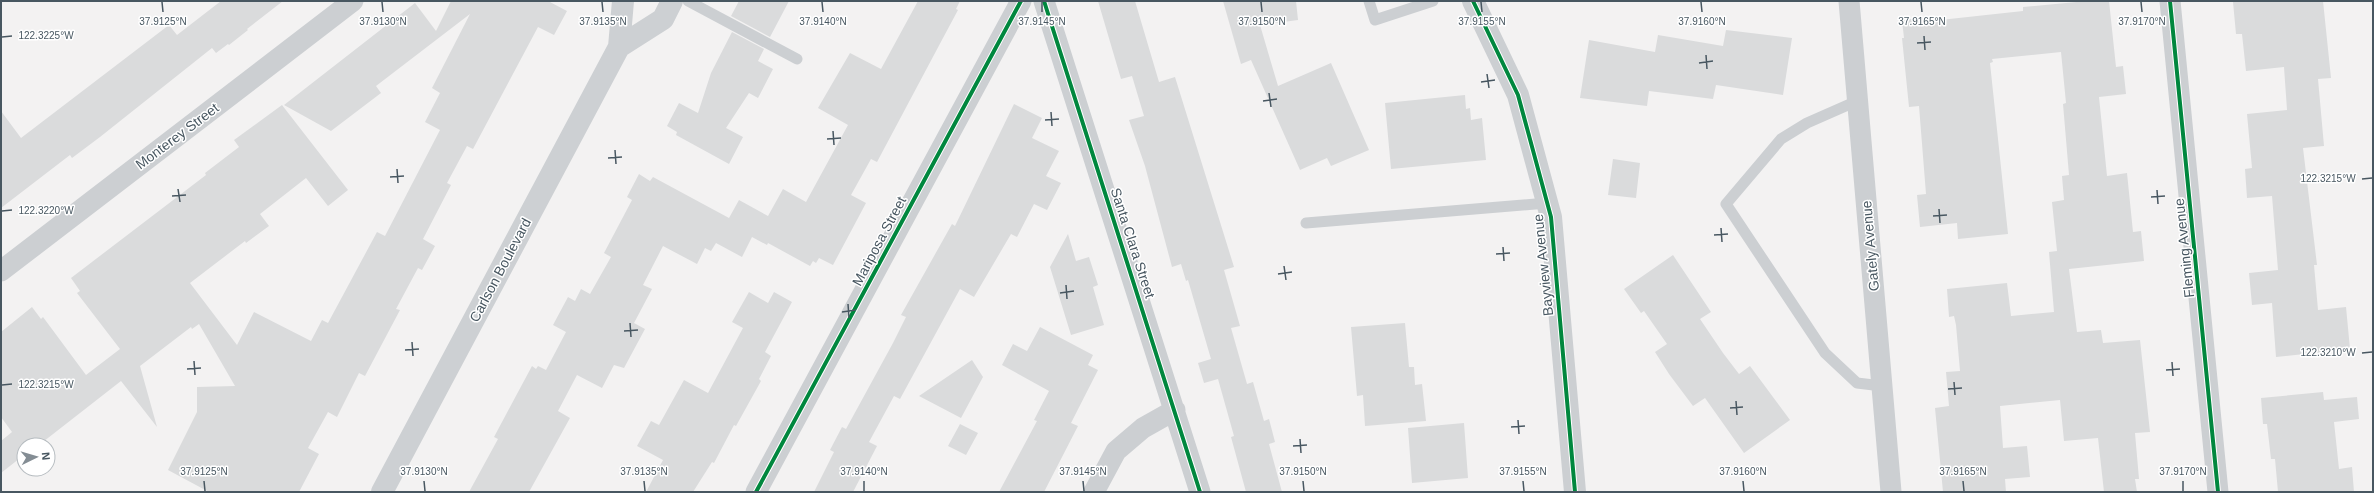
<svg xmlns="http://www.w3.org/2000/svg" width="2374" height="493" viewBox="0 0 2374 493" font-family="Helvetica,sans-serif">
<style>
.building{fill:#dadbdc}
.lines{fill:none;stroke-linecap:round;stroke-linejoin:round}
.service{stroke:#cccfd2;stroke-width:11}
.minor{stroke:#cccfd2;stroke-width:21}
.tertiary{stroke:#cccfd2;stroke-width:22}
.secondary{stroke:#cdd0d3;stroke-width:22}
.cycleway-casing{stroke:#fff;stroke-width:6}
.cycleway{stroke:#00873e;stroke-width:4}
.ticks{fill:none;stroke:#485761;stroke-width:1.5}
.labels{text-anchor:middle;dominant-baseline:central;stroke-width:3;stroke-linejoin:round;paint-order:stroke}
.street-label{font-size:14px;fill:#485761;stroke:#fff}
.ticks-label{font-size:10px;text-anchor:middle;fill:#485761;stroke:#fff;stroke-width:3;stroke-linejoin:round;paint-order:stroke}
</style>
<rect width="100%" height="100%" fill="#f3f2f2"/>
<path class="building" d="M221,1h62l-36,28 1,1 -19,15 -1,-1 -12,9 -4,-5 -112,89 -28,21 -2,-3 -69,53v-97l20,27 148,-113 8,10z
M451,1h97l19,10 -13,24 -16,-8 -65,122 -6,-3 -20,37 4,2 -28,54 12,7 -13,24 -4,-2 -22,41 4,1 -35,66 -6,-3 -22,44 -9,-5 -20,36 11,6 -20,38h-90l-41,-22 29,-58v-25l38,-1 -36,-62 -7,5 -1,-2 -51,39 17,61 -36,-46 -82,64h-15v10l-23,18v-32l11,-9 -11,-15v-85l31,-25 9,12 2,-2 43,58 34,-26 -43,-56 3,-2 -9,-13 135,-103 -1,-2 34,-26 -5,-7 48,-35 66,85 -20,16 -22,-28 -46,36 9,12 -23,17 -1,-2 -55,42 47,62 17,-33 57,29 11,-21 6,3 49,-91 8,4 55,-106 -15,-8 15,-29 -8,-5 38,-74 -94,72 5,7 -50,38 -47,-26 131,-102 21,28z
M739,1h50l-19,36 -39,-21z
M918,1h42l-4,8 2,1 -15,28 -66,124 -6,-3 -20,36 15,8 -33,62 -14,-7 -3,5 -3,-2 -3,5 -42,-23 -1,2 -15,-8 -10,20 -26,-14 -5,8 -6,-3 -8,16 -34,-18 -20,39 9,4 -18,34 11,6 -21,39 -10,-3 -12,23 -25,-13 -19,36 12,7 -41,74h-60l29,-53 -4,-2 38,-71 4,3 2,-3 8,4 20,-38 -13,-7 15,-28 7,4 6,-12 9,5 21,-37 -7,-4 28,-53 -5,-3 12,-23 11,7 3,-4 76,41 10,-18 29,16 15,-27 23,13 42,-77 -30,-17 32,-55 31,16z
M1098,1h37l24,81 16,-5 59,190 -10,3 16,56 -9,2 16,56 6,-2 11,39 5,-2 6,23 -6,2 13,48h-36l-15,-55 3,-1 -16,-57 -14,4 -6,-20 13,-4 -23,-79 -2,1 -5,-17 -9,3 -27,-101 -16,-46 15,-4 -12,-40 -11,3z
M1223,1h73l2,19 -38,5 18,61 53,-23 38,87 -38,16 -4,-8 -27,12 -49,-110 -10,4z
M2087,1h22l7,66 7,-1 3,28 -27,3 8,79 20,-3 6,59 8,-1 3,30 -75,8 8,63 24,-2 2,13 37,-3 10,92 -15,1 4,46h-4l2,13h-33l-6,-54 -34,3 -4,-41 -60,6 3,42 24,-2 3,31 -25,2 1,13h-63l-8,-84 14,-2 -3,-34 14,-1 -4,-46 -2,-9 -5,1 -2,-28 60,-6 4,33 43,-4 -5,-60 8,-1 -5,-49 12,-2 -2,-24 7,-1 -6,-71 3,-1 -5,-51 -69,7 1,3 -3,1 18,171 -50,5 -1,-16 -37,4 -3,-32 9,-1 -7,-88 -10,1 -7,-69h2l-2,-18 28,-3 1,4 92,-10v-4z
M2246,1h77l8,77 -13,1 6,67 -21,2 14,117h-3l4,45 28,-3 4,42 -74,8 -4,-54 -20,2 -3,-32 29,-3 -6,-74 -25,2 -2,-29 7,-1 -5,-54 40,-4 -3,-43 -38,4 -4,-37h-6l-3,-32z
M1726,30l66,8 -9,57 -67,-10 -3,14 -64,-8 -2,15 -67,-8 9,-58 66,12 3,-17 65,11z
M732,32l32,17 -6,12 15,8 -15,29 -9,-5 -23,35 17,9 -14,27 -53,-29 1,-3 -10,-6 12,-23 19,10 13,-40z
M1465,95l1,14 4,-1 1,12 11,-2 4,42 -95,9 -6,-66z
M1014,104l28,14 -10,20 27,13 -13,25 15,7 -14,27 -13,-6 -17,33 -6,-3 -37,63 -14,-8 -60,110 -6,-3 -25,46 8,4 -24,46h-39l20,-40 -4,-2 12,-23 4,2 47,-86 13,-26 -5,-2 51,-91 3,2z
M1613,159l27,4 -4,35 -28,-3z
M1068,234l8,27 13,-4 9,28 -5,2 11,38 -33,10 -21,-68z
M1673,255l38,57 -11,7 23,34 16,21 11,-8 40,54 -46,33 -39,-55 -12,8 -24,-32 -14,-22 12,-8 -23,-33 -3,2 -17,-24z
M749,292l19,11 6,-11 18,10 -27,50 6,4 -12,23 2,2 -25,45 -2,-1 -20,38 -2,-1 -19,30h-47l17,-32 -26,-14 14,-25 8,4 25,-45 24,13 35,-65 -11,-6z
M1405,323l4,44h5l1,18 7,-1 4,37 -61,5 -2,-31 -6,1 -6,-69z
M1040,327l53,28 -5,10 10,5 -27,53 7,3 -34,66h-45l38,-71 -3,-1 15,-29 -47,-26 11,-21 14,7z
M972,360l11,17 -22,41 -42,-22z
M2323,392l1,8 33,-3 2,22 -25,3 5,47 13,-2 2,25h-76l-3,-33h-4l-4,-35h-4l-2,-26z
M1464,423l4,55 -56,5 -4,-55z
M960,424l18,9 -12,22 -18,-9z"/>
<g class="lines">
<path class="service" d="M688,1l109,58
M1369,1l6,19 58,-19
M1857,101l-50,22 -26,16 -55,65 99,149 32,30 25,3
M1306,223l241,-20"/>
<path class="minor" d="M1044,1l156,491
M1849,1l42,491
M2170,1l48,491
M1,271l352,-270
M756,492l265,-491
M1094,492l22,-41 27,-23 32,-18"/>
<path class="tertiary" d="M1473,1l45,94 33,122 24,275"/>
<path class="secondary" d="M619,47l44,-28 9,-18
M382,492l237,-445 4,-46"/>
<defs>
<path id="cycleway" d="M1044,1l156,491
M1473,1l45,94 33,122 24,275
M2170,1l48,491
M756,492l265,-491"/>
</defs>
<use href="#cycleway" class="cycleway-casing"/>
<use href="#cycleway" class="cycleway"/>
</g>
<path class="ticks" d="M162,2l1,10M382,2l1,10M602,2l1,10M822,2l1,10M1042,2v10M1261,2l1,10M1481,2l1,10M1701,2l1,10M1921,2l1,10M2141,2l1,10M1924,36l1,14M2,37l10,-1M1917,43l14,-1M1706,55l1,14M1699,63l14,-2M1487,74l2,14M1481,82l14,-2M1269,93l2,14M1263,101l14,-2M1051,112l1,14M1045,120l14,-1M833,131l1,14M827,139l14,-1M615,150l1,14M608,158l14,-1M397,169l1,14M390,177l14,-1M2362,179l10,-1M178,189l2,13M2157,190l1,14M172,196l14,-1M2151,197l14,-1M1939,209l1,14M2,211l10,-1M1933,216l14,-1M1721,228l1,14M1714,235l14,-1M1503,247l1,14M1496,254l14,-1M1284,266l2,14M1278,274l14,-2M1066,285l1,14M1060,293l14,-2M848,304l1,14M842,312l14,-2M630,323l1,14M624,331l14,-1M412,342l1,14M405,350l14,-1M2362,353l10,-1M194,361l1,14M2172,362l1,14M187,369l14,-1M2166,370l14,-1M1954,382l1,13M2,385l10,-1M1948,389l14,-1M1736,401l1,14M1730,408l13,-1M1518,420l1,14M1511,427l14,-1M1300,439l1,14M1293,446l14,-1M204,481l1,10M424,481l1,10M644,481l1,10M864,481v10M1083,481l1,10M1303,481l1,10M1523,481l1,10M1743,481l1,10M1963,481l1,10M2183,481v10"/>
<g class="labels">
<g class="street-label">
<text transform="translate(177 136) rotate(-37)">Monterey Street</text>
<text transform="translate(879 241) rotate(-62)">Mariposa Street</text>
<text transform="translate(1133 243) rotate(72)">Santa Clara Street</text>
<text transform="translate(1870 246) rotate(-95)">Gately Avenue</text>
<text transform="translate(2184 248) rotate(-96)">Fleming Avenue</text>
<text transform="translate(1543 265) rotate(-96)">Bayview Avenue</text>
<text transform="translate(500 270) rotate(-62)">Carlson Boulevard</text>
</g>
</g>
<g class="ticks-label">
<text x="163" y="25">37.9125°N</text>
<text x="383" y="25">37.9130°N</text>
<text x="603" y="25">37.9135°N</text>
<text x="823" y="25">37.9140°N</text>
<text x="1042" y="25">37.9145°N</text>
<text x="1262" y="25">37.9150°N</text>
<text x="1482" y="25">37.9155°N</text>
<text x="1702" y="25">37.9160°N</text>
<text x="1922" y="25">37.9165°N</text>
<text x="2142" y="25">37.9170°N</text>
<text x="46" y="39">122.3225°W</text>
<text x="2328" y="182">122.3215°W</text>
<text x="46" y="214">122.3220°W</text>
<text x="2328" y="356">122.3210°W</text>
<text x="46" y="388">122.3215°W</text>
<text x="204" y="475">37.9125°N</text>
<text x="424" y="475">37.9130°N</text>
<text x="644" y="475">37.9135°N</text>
<text x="864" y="475">37.9140°N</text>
<text x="1083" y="475">37.9145°N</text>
<text x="1303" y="475">37.9150°N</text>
<text x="1523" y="475">37.9155°N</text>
<text x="1743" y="475">37.9160°N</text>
<text x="1963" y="475">37.9165°N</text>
<text x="2183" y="475">37.9170°N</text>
</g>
<rect width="2374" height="493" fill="none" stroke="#485761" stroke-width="4"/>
<g transform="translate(36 457) rotate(85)"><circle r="19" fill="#ffffff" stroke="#b6bcc0"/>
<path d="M0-3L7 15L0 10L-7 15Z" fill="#848d94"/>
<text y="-6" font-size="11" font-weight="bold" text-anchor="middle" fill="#485761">N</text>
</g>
</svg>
